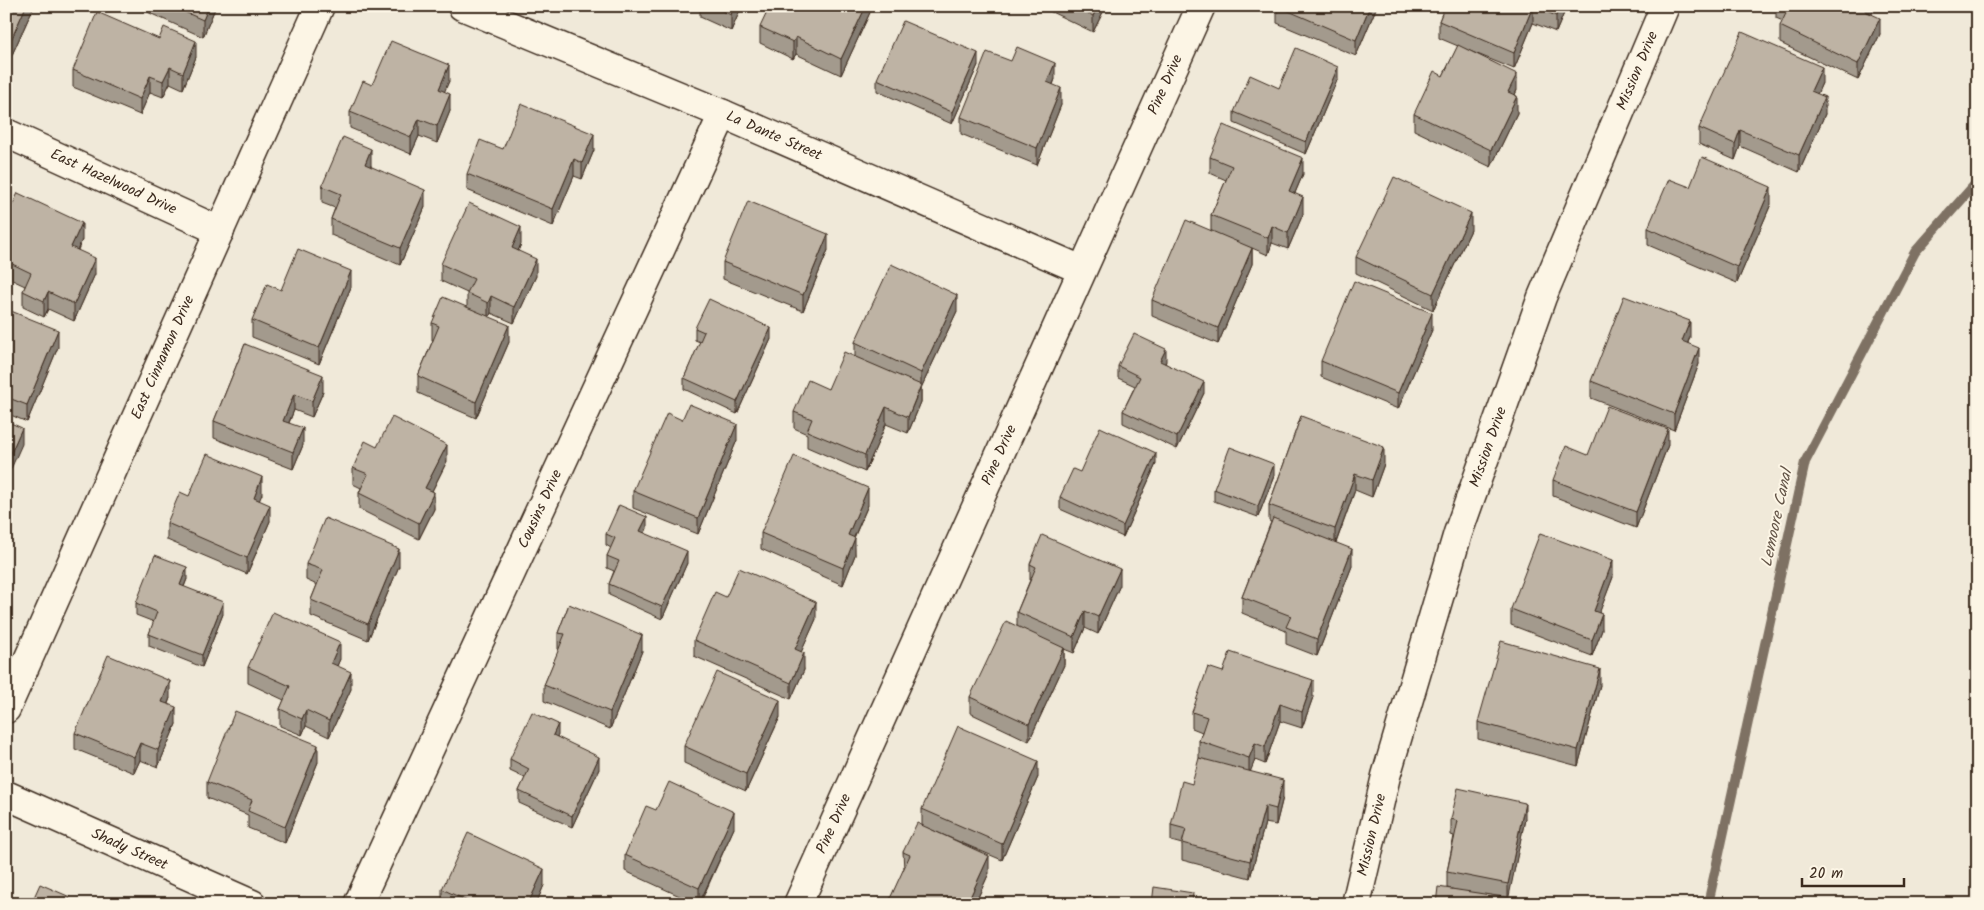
<svg xmlns="http://www.w3.org/2000/svg" width="1984" height="910" viewBox="0 0 1984 910" font-family="Kalam,sans-serif">
<style>
.lines{fill:none;stroke-linecap:round;stroke-linejoin:round}
.stream{stroke:#7e7163;stroke-width:10}
.minor-casing{stroke:#3b2a1e;stroke-width:31}
.minor{stroke:#fcf5e5;stroke-width:28}
.wall{fill:#a39a8d;stroke:#3b2a1e}
.shaded-wall{fill:#857d73;stroke:#3b2a1e}
.building{fill:#beb3a4;stroke:#3b2a1e}
.labels{text-anchor:middle;dominant-baseline:central;stroke-width:4;stroke-linejoin:round;paint-order:stroke}
.street-label{font-size:15px;fill:#3b2a1e;stroke:#fcf5e5}
.water-label{font-size:16px;font-style:italic;fill:#625346;stroke:#fcf5e5}
</style>
<rect width="100%" height="100%" fill="#f0e9d9"/>
<filter id="ink" filterUnits="userSpaceOnUse"><feTurbulence type="fractalNoise" baseFrequency=".02" numOctaves="2"/><feDisplacementMap in="SourceGraphic" scale="10" xChannelSelector="R" yChannelSelector="G"/><feConvolveMatrix kernelMatrix="1 2 1 2 8 2 1 2 1" color-interpolation-filters="sRGB"/></filter>
<g filter="url(#ink)">
<g class="lines">
<path class="stream" d="M1708,904l97,-442 110,-210 63,-71"/>
<defs>
<g id="minor">
<path id="s1" d="M462,6l261,108 359,156"/>
<path id="s2" d="M6,133l214,98"/>
<path id="s3" d="M6,709l314,-703"/>
<path id="s4" d="M6,795l246,109"/>
<path id="s5" d="M358,904l365,-790"/>
<path id="s6" d="M798,904l403,-898"/>
<path id="s7" d="M1356,904l30,-128 72,-243 84,-236 123,-291"/>
</g>
</defs>
<use href="#minor" class="minor-casing"/>
<use href="#minor" class="minor"/>
</g>
<path class="wall" d="M6,6h28l-23,51 -5,-3z
M134,6h82l-13,31z
M693,6h49l-11,25 -31,-14v-8z
M873,6l-32,69 -45,-21 -3,5 -33,-16v-16z
M1039,6h67l-13,26z
M1277,6h100l-21,50 -79,-33z
M1445,6h122l-11,26 -23,-9 -19,46 -49,-20 52,41 -2,5 2,18 -26,54 -77,-37v-16l29,-38 15,-30 -19,-8v-17z
M1776,6h99l-3,8 8,20 -22,46 -78,-37v-17l3,-5 -7,-3z
M196,57l-13,32 -13,-6 -7,14 -13,-5 -10,23 -67,-28v-17z
M978,65l-26,59 -75,-33v-12z
M1338,78l-32,76 -72,-31v-11l45,-24z
M1055,79l-2,6 8,20 -24,60 -76,-31v-17z
M449,81l-5,10 6,20 -13,32 -18,-7 -8,18 -61,-26v-16z
M1822,83l-5,11 8,20 -26,58 -59,-26 -5,14 -36,-16v-16z
M503,149l91,1 -12,29 -8,-3 -21,50 -86,-36v-16z
M1210,157l93,17 -8,19 8,21 -15,35 -16,-6 -4,12 -16,-7v16l-34,80 -66,-28v-16l59,-69v-16l15,-35 -16,-7z
M371,165v2l54,40 -25,58 -69,-30v-16l4,-11 -13,-5v-17z
M1690,187l81,17 -34,79 -89,-38v-17z
M6,218l76,22 -4,10 17,24 -21,47 -26,-12 -4,8 -21,-10v-16l2,-5 -19,-9z
M1471,230l-38,80 -77,-37v-16z
M521,244l-3,7 18,25 -22,47 -23,-10 -2,4 20,25 -33,76 -58,-25v-17l15,-36h-1v-17l35,-16v-14l-26,-12v-17z
M828,250l-25,61 -80,-32v-17z
M351,287l-32,77 -67,-27v-17l29,-30z
M6,309l52,38 -31,75 -21,-9z
M957,311l-36,77v14l-13,31 -22,-9 -21,48 -58,-25v-13l-13,-6v-16l34,-23 27,-32v-15z
M695,328l76,11 -34,75 -53,-25v-11l16,-36 -5,-2z
M1432,330l-34,79 -77,-32v-16z
M1690,337l-2,6 11,21 -25,66 -83,-32v-17z
M245,344l78,48 -11,25 -18,-7 -5,13 14,22 -10,24 -79,-31v-17z
M1166,361l-1,2 39,30 -27,56 -54,-26v-12l12,-25 -17,-8v-12z
M1301,416l83,48 -12,33 -17,-7 -19,53 16,23 -35,90 -31,-12v-13l-44,-18v-16l29,-75 -2,-1v-16z
M682,420l55,20 -39,94 -65,-26v-17z
M1668,445l-32,83 -83,-32v-16l35,-25z
M377,447l70,14 -15,30 2,18 -15,30 -60,-30v-16l2,-5 -8,-4v-16z
M1156,464l-33,73 -63,-28v-12l20,-25z
M1274,476l-16,41 -44,-16v-12z
M262,494l-3,6 11,21 -23,53 -80,-34v-17l22,-27z
M868,505l-14,33 1,17 -12,30 -82,-36v-16z
M647,528l-2,5 42,30 -25,56 -53,-24v-11l5,-13 -7,-3v-12l4,-8 -5,-3v-11z
M306,564l93,2 -31,74 -57,-24v-16l6,-15 -11,-5z
M1030,564l90,21 -22,49 -13,-6 -11,25 -10,-4v16l-35,76 -59,-28v-16l47,-71v-14l13,-32z
M1613,577l-14,36 3,17 -10,26 -81,-31v-16z
M187,579l-3,8 39,27 -21,53 -53,-21v-12l5,-12 -18,-7v-12z
M726,597l90,22 -15,33 3,18 -13,29 -97,-43v-16z
M569,604l73,47 -32,78 -66,-28v-16l15,-35 -1,-1v-16z
M340,659l-3,7 14,23 -22,48 -23,-11 -4,9 -22,-9v-17l4,-9 -36,-17v-16z
M1223,672l90,25 -11,31 -22,-7 -15,43 -10,-4 -5,11 33,26 -7,28 -11,-2 -15,55 -68,-18v-16l-11,-3v-16l33,-65 -5,-2v-17l3,-9 -10,-4v-16z
M1600,685l-22,81 -100,-27v-17z
M170,698l-2,6 8,20 -18,43 -18,-7 -6,13 -59,-24v-16z
M780,717l-34,74 -62,-28v-17z
M558,735l-1,2 42,32 -27,58 -53,-24v-12l6,-13 -15,-7v-12z
M318,762l-33,81 -37,-15v-13l-41,-17v-16z
M1038,777l-36,83 -75,-32 62,45 -14,31h-87l16,-35 -1,-17 19,-27v-16z
M656,810l78,18 -34,76h-3l-72,-33v-16z
M1451,819h74l-17,79 9,6 -70,-16v-16l7,-36 -3,-1z
M544,885l-8,19h-94v-15z"/>
<path class="shaded-wall" d="M26,6h8l-23,51v-17z
M209,6h7l-13,31v-17z
M734,6h8l-11,25v-16z
M866,6h7l-32,69v-16z
M1098,6h8l-13,26v-16z
M1370,6h7l-21,50v-16z
M1533,6v17l-19,46v-16z
M1560,6h7l-11,26v-16z
M1867,6h8l-10,21v-16z
M1880,18v16l-22,46v-16z
M796,37v17l-3,5v-17z
M196,41v16l-13,32v-16z
M978,53v12l-26,59v-12z
M1055,63v16l-8,20v-17z
M449,65v16l-10,24v-16z
M170,67v16l-7,14v-16z
M1338,67v11l-32,76v-12z
M1822,67v16l-11,25v-17z
M1517,74v16l-9,19v-17z
M150,76v16l-10,23v-16z
M1061,88v17l-24,60v-17z
M450,94v17l-13,32v-17z
M1517,96v17l-26,54v-17z
M1825,97v17l-26,58v-17z
M419,119v17l-8,18v-17z
M1740,130v16l-5,14v-16z
M594,134v16l-12,29v-16z
M371,149v16l-6,16v-17z
M1303,158v16l-14,33v-16z
M574,159v17l-21,50v-17z
M1771,187v17l-34,79v-16z
M425,190v17l-25,58v-17z
M1303,197v17l-15,35v-16z
M1471,213v17l-38,80v-16z
M82,223v17l-11,23v-16z
M1272,226v17l-4,12v-17z
M521,227v17l-9,21v-17z
M828,234v16l-25,61v-16z
M1252,248v16l-34,80v-16z
M95,258v16l-21,47v-17z
M536,259v17l-22,47v-16z
M351,271v16l-32,77v-16z
M48,292v17l-4,8v-16z
M957,295v16l-36,77v14l-13,31v-16l13,-31v-13z
M491,296v17l-3,6v-16z
M1432,313v17l-34,79v-16z
M1690,321v16l-8,21v-17z
M509,325v17l-33,76v-16z
M771,328v11l-34,75v-12z
M58,330v17l-31,75v-17z
M1699,348v16l-25,66v-16z
M1166,349v12l-6,12v-12z
M323,375v17l-11,25v-16z
M1204,382v11l-27,56v-12z
M294,394v16l-11,27v-16z
M886,407v17l-21,48v-17z
M737,424v16l-39,94v-16z
M22,428v16l-16,36v-16z
M303,428v17l-10,24v-17z
M1668,429v16l-32,83v-16z
M447,445v16l-22,44v-17z
M1384,447v17l-12,33v-17z
M1156,453v11l-33,73v-11z
M1274,464v12l-16,41v-11z
M1355,474v16l-20,55v-16z
M262,477v17l-8,20v-16z
M868,488v17l-20,46v-16z
M434,492v17l-15,30v-16z
M270,505v16l-23,53v-16z
M647,517v11l-7,15v-12z
M855,538v17l-12,30v-17z
M399,549v17l-31,74v-16z
M1352,549v17l-35,90v-17z
M687,551v12l-25,56v-12z
M1613,560v17l-19,50v-16z
M187,567v12l-7,17v-11z
M1120,569v16l-22,49v-17z
M223,602v12l-21,53v-12z
M816,602v17l-21,47v-17z
M1085,611v17l-11,25v-16z
M1602,614v16l-10,26v-16z
M642,635v16l-32,78v-17z
M340,642v17l-9,21v-17z
M1064,648v17l-35,76v-17z
M804,653v17l-13,29v-16z
M1600,669v16l-22,81v-16z
M351,672v17l-22,48v-16z
M1313,680v17l-11,31v-16z
M170,681v17l-8,20v-16z
M780,700v17l-34,74v-17z
M1280,704v17l-15,43v-17z
M176,707v17l-18,43v-17z
M306,710v16l-4,9v-16z
M558,724v11l-5,12v-12z
M140,743v17l-6,13v-16z
M1255,743v17l-6,15v-17z
M318,745v17l-33,81v-16z
M599,757v12l-27,58v-11z
M1038,761v16l-36,83v-16z
M1283,780v17l-7,28v-16z
M1525,803v16l-17,82v-17z
M1265,806v17l-15,55v-17z
M734,812v16l-35,76v-16z
M989,856v17l-14,31h-8z
M544,869v16l-8,19h-8z"/>
<path class="building" d="M6,6h20l-15,34 -5,-2z
M171,6h38l-6,14z
M712,6h22l-3,9z
M770,6h96l-25,53 -45,-22 -3,5 -33,-15z
M1073,6h25l-5,10z
M1277,6h93l-14,34z
M1445,6h115l-4,10 -23,-10 -19,47 -75,-32z
M1786,6h81l-2,5 15,7 -22,46 -78,-38 9,-19z
M97,12l62,27 5,-12 32,14 -13,32 -13,-6 -7,14 -13,-5 -10,23 -67,-29z
M903,21l75,32 -26,59 -75,-33z
M1742,32l80,35 -11,24 14,6 -26,58 -59,-25 -5,14 -36,-16z
M391,41l58,24 -10,24 11,5 -13,32 -18,-7 -8,18 -61,-25 13,-31 9,4z
M1458,45l59,29 -9,18 9,4 -26,54 -77,-36 20,-43 9,5z
M1017,47l38,16 -8,19 14,6 -24,60 -76,-31 26,-65 24,9z
M1296,48l42,19 -32,75 -72,-30 16,-37 29,13z
M521,104l73,30 -12,29 -8,-4 -21,50 -86,-35 13,-34 23,9z
M1223,125l80,33 -14,33 14,6 -15,36 -16,-7 -4,12 -57,-23 21,-49 -22,-9z
M343,137l28,12 -6,15 60,26 -25,58 -69,-29 10,-25 -19,-8z
M1702,157l69,30 -34,80 -89,-39 21,-49 21,8z
M1394,177l77,36 -38,81 -77,-37z
M18,193l64,30 -11,24 24,11 -21,46 -26,-12 -4,9 -21,-10 8,-18 -25,-12v-43z
M748,201l80,33 -25,61 -80,-33z
M469,203l52,24 -9,21 24,11 -22,48 -23,-11 -3,7 -21,-10 7,-14 -33,-15z
M1186,220l66,28 -34,80 -66,-28z
M298,249l53,22 -32,77 -67,-28 15,-36 14,6z
M891,264l66,31 -36,78 -66,-31z
M1354,281l78,32 -34,80 -77,-32z
M1624,296l66,25 -8,20 17,7 -25,66 -83,-33z
M443,297l66,28 -33,77 -58,-26 21,-50 -7,-3z
M709,299l62,29 -34,74 -53,-24 20,-46 -9,-4z
M6,309l52,21 -31,75 -21,-8z
M1134,334l32,15 -6,12 44,21 -27,55 -54,-26 17,-34 -22,-11z
M245,344l78,31 -11,26 -18,-7 -11,27 20,7 -10,24 -79,-31z
M844,352l77,33 -13,32 -22,-10 -21,48 -58,-24 5,-12 -18,-7 14,-32 20,9z
M689,404l48,20 -39,94 -65,-27 34,-78 15,7z
M1607,406l61,23 -32,83 -83,-32 13,-34 22,9z
M1301,416l83,31 -12,33 -17,-6 -20,55 -66,-24z
M392,417l55,28 -22,43 9,4 -15,31 -60,-30 9,-19 -15,-6 12,-27 12,6z
M6,421l16,7 -16,36z
M1100,427l56,26 -33,73 -63,-29 13,-28 7,3z
M1230,447l44,17 -16,42 -44,-17z
M207,454l55,23 -8,21 16,7 -23,53 -80,-35 13,-31 9,4z
M794,456l74,32 -20,47 7,3 -12,30 -82,-35z
M619,505l28,12 -7,14 47,20 -25,56 -53,-23 10,-23 -12,-5 8,-18 -9,-4z
M325,518l74,31 -31,75 -57,-24 12,-30 -17,-6z
M1273,518l79,31 -35,90 -31,-12 5,-11 -49,-19z
M1540,533l73,27 -19,51 8,3 -10,26 -81,-31z
M1042,535l78,34 -22,48 -13,-6 -11,26 -57,-25 19,-45 -6,-3z
M155,555l32,12 -7,18 43,17 -21,53 -53,-21 8,-22 -21,-9z
M739,568l77,34 -21,47 9,4 -13,30 -97,-43 21,-48 11,5z
M569,604l73,31 -32,77 -66,-27 21,-51 -7,-1z
M273,612l67,30 -9,21 20,9 -22,49 -23,-11 -4,9 -22,-10 10,-23 -42,-19z
M1006,621l58,27 -35,76 -59,-27z
M1501,641l99,28 -22,81 -100,-28z
M1230,652l83,28 -11,32 -22,-8 -15,43 -10,-4 -6,15 -50,-17 8,-24 -15,-5 16,-45 15,5z
M108,655l62,26 -8,21 14,5 -18,43 -18,-7 -6,14 -59,-24z
M717,672l63,28 -34,74 -62,-28z
M235,711l83,34 -33,82 -37,-16 4,-11 -45,-18z
M532,712l26,12 -5,11 46,22 -27,59 -53,-25 10,-22 -19,-10z
M958,726l80,35 -36,83 -80,-35z
M1199,758l84,22 -7,29 -11,-3 -15,55 -68,-18 4,-14 -15,-4 11,-44 10,3z
M669,782l65,30 -35,76 -74,-33 21,-49 10,4z
M1458,788l67,15 -17,81 -61,-12 11,-51 -7,-2z
M917,823l72,33 -22,48h-77l-2,-1 22,-48 -7,-3z
M468,833l76,36 -16,35h-54l-32,-15z
M40,884l30,13 -3,7h-36z
M1154,887l39,6 -1,11h-40z
M1438,887l79,12v5h-81z
M1086,896l54,8h-55z"/>
</g>
<g class="labels">
<g class="street-label">
<text stroke="none"><textPath href="#s7" startOffset="881">Mission Drive</textPath></text>
<text stroke="none"><textPath href="#s6" startOffset="898">Pine Drive</textPath></text>
<text stroke="none"><textPath href="#s1" startOffset="338">La Dante Street</textPath></text>
<text stroke="none"><textPath href="#s2" startOffset="118">East Hazelwood Drive</textPath></text>
<text stroke="none"><textPath href="#s3" startOffset="385">East Cinnamon Drive</textPath></text>
<text stroke="none"><textPath href="#s7" startOffset="476">Mission Drive</textPath></text>
<text stroke="none"><textPath href="#s6" startOffset="492">Pine Drive</textPath></text>
<text stroke="none"><textPath href="#s5" startOffset="435">Cousins Drive</textPath></text>
<text stroke="none"><textPath href="#s6" startOffset="88">Pine Drive</textPath></text>
<text stroke="none"><textPath href="#s7" startOffset="71">Mission Drive</textPath></text>
<text stroke="none"><textPath href="#s4" startOffset="135">Shady Street</textPath></text>
</g>
<g class="water-label">
<text transform="translate(1777 518) rotate(-78)">Lemoore Canal</text>
</g>
</g>
<rect width="1984" height="910" fill="none" stroke="#fcf5e5" stroke-width="25"/>
<rect x="12" y="12" width="1959" height="885" fill="none" stroke="#3b2a1e" stroke-width="2" filter="url(#ink)"/>
<path d="M1802 878v8h102v-8" fill="none" stroke="#3b2a1e" stroke-width="2.5"/>
<text x="1809" y="878" font-size="15" fill="#3b2a1e" stroke="#fcf5e5" stroke-width="4" paint-order="stroke">20 m</text>
</svg>
